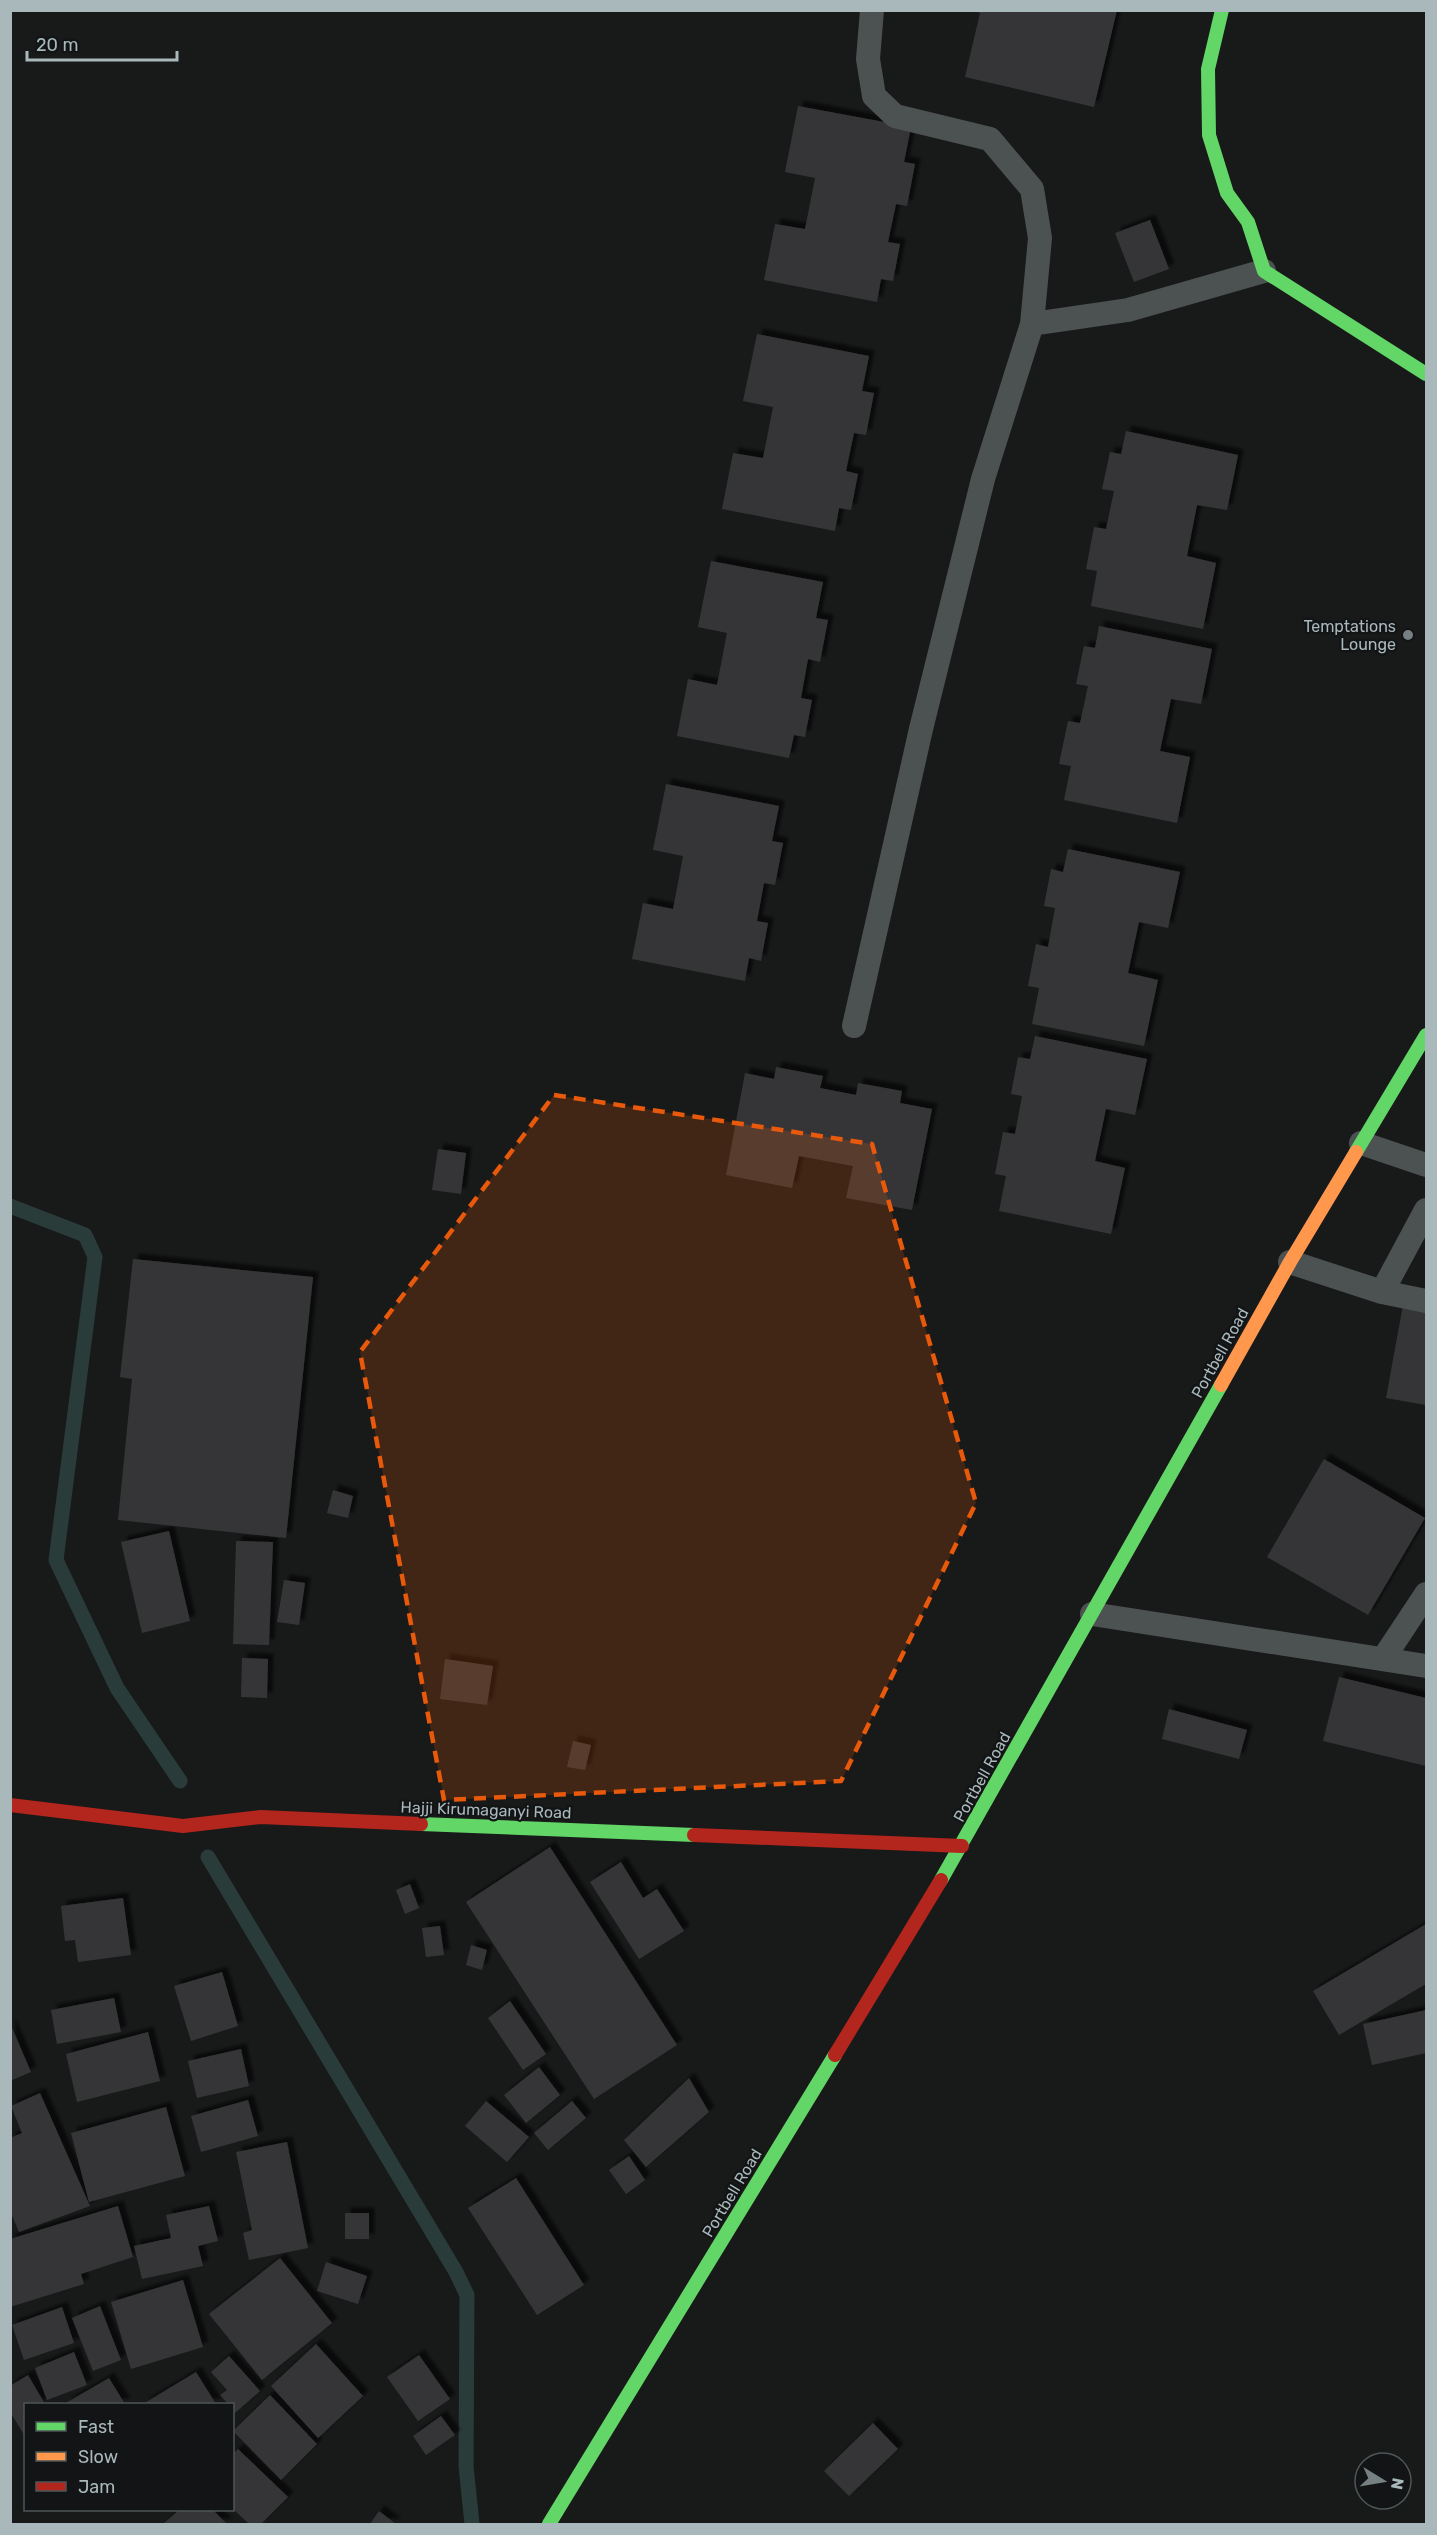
<svg xmlns="http://www.w3.org/2000/svg" width="1437" height="2535" viewBox="0 0 1437 2535" font-family="Rubik,sans-serif">
<style>
.lines{fill:none;stroke-linecap:round;stroke-linejoin:round}
.stream{stroke:#2a3c3a;stroke-width:15}
.building{fill:#343637;filter:url(#shadow)}
.lane{stroke:#4c5152;stroke-width:24}
.fast{stroke:#63d668;stroke-width:14}
.slow{stroke:#ff974d;stroke-width:14}
.jam{stroke:#b3261e;stroke-width:14}
.marked{fill:#e8590c;fill-opacity:0.2;stroke:#e8590c;stroke-width:4.5;stroke-dasharray:12 8;stroke-linejoin:round}
.poi-dot{fill:#768082;stroke:#121415;stroke-width:2}
.labels{text-anchor:middle;dominant-baseline:central;stroke-width:4.5;stroke-linejoin:round;paint-order:stroke}
.poi-label{font-size:16px;fill:#a8b8bb;stroke:#121415;text-anchor:end}
.street-label{font-size:16px;fill:#a8b8bb;stroke:#121415}
</style>
<defs>
<filter id="shadow"><feDropShadow dx="5.5" dy="-5.5" stdDeviation="1.5" flood-color="#0009"/></filter>
</defs>
<rect width="100%" height="100%" fill="#181919"/>
<g class="lines">
<path class="stream" d="M10,1206l75,29 10,22 -39,303 61,128 63,93
M208,1857l248,415 11,23 -1,171 6,58"/>
</g>
<path class="building" d="M1117,10l-23,97 -129,-30 15,-64 -8,-3z
M798,106l113,21 -7,35 11,2 -8,42 -11,-2 -8,38 12,2 -7,37 -12,-2 -4,23 -113,-22 11,-56 30,5 10,-51 -30,-6z
M1150,220l19,49 -35,13 -19,-49z
M757,334l112,22 -7,35 12,2 -8,42 -12,-2 -8,38 12,3 -7,36 -12,-2 -4,23 -113,-22 11,-56 30,5 10,-51 -30,-6z
M1126,431l112,24 -11,55 -30,-5 -10,51 29,7 -13,66 -112,-23 6,-35 -11,-2 8,-42 12,2 8,-38 -12,-2 8,-37 11,2z
M711,561l112,21 -7,36 12,2 -8,42 -12,-3 -7,39 11,2 -7,37 -11,-2 -5,23 -112,-22 11,-57 29,6 10,-52 -29,-6z
M1099,626l113,23 -11,55 -30,-5 -11,52 30,6 -13,66 -113,-23 7,-34 -12,-2 9,-43 12,2 8,-37 -12,-2 8,-38 11,2z
M666,784l113,22 -7,35 11,2 -8,42 -11,-2 -7,38 11,2 -7,38 -12,-3 -4,23 -113,-22 11,-56 30,6 10,-53 -30,-6z
M1068,849l112,23 -12,56 -29,-6 -11,51 30,7 -14,66 -112,-22 7,-36 -11,-2 8,-42 12,3 7,-39 -11,-2 7,-37 12,3z
M1035,1036l112,23 -12,56 -29,-6 -11,52 30,7 -14,66 -112,-23 7,-35 -11,-2 8,-42 12,2 7,-38 -11,-2 7,-37 12,2z
M776,1067l47,9 -3,12 36,7 2,-12 44,8 -2,12 32,6 -20,101 -66,-12 7,-32 -54,-10 -7,32 -66,-13 19,-102 29,6z
M438,1149l28,4 -5,41 -29,-4z
M133,1259l180,18 -27,261 -168,-18 14,-141 -12,-2z
M1403,1305l23,5v95l-40,-7z
M1324,1459l101,59 -57,97 -101,-58z
M333,1490l20,6 -5,22 -21,-5z
M169,1531l21,90 -48,12 -21,-91z
M236,1541l37,1 -4,103 -36,-1z
M284,1580l21,3 -6,42 -22,-3z
M242,1658l26,1 -1,39 -26,-1z
M445,1659l48,7 -6,39 -47,-6z
M1339,1677l87,21v68l-103,-25z
M1169,1709l78,21 -8,29 -77,-20z
M573,1741l18,4 -6,25 -18,-3z
M550,1847l127,198 -83,54 -128,-197z
M621,1862l22,36 14,-9 27,42 -45,28 -49,-77z
M410,1884l9,24 -14,6 -9,-24z
M123,1898l8,57 -53,7 -3,-22 -10,1 -4,-35z
M1426,1924v60l-87,51 -26,-44z
M440,1926l4,29 -18,2 -4,-29z
M471,1945l16,5 -5,20 -16,-5z
M222,1972l16,54 -47,15 -17,-55z
M114,1998l7,34 -64,12 -6,-34z
M510,2001l36,53 -23,16 -35,-52z
M1426,2010v43l-54,12 -9,-41z
M10,2023l21,49 -21,9z
M148,2032l12,49 -83,21 -11,-48z
M241,2049l8,37 -52,12 -9,-37z
M539,2067l21,28 -34,28 -22,-28z
M689,2078l20,34 -63,55 -22,-27z
M40,2093l50,113 -71,26 -9,-21v-73l12,-5 -11,-27z
M248,2100l10,36 -57,16 -10,-36z
M486,2101l43,36 -22,25 -42,-36z
M572,2101l14,17 -38,32 -14,-17z
M166,2107l19,69 -96,26 -18,-69z
M287,2142l21,106 -59,12 -6,-27 9,-3 -16,-78z
M629,2156l16,24 -19,14 -17,-24z
M516,2178l68,107 -47,30 -69,-107z
M118,2206l15,51 -52,17 3,10 -74,23v-68z
M209,2206l9,35 -20,5 5,20 -61,13 -8,-33 37,-8 -5,-23z
M345,2213h24v26h-24z
M280,2258l52,65 -70,57 -53,-66z
M326,2262l41,14 -9,28 -41,-13z
M183,2280l20,67 -72,22 -20,-67z
M100,2306l21,54 -28,11 -21,-53z
M62,2307l12,36 -50,17 -12,-35z
M316,2344l47,52 -45,42 -47,-52z
M74,2352l13,33 -40,15 -12,-32z
M419,2355l31,44 -32,22 -31,-44z
M229,2356l31,35 -25,22 -3,-9h-4l-8,-9 7,-5 -16,-18z
M196,2372l20,32h-73z
M28,2375l17,29h-19v34l-16,-26v-26z
M109,2378l16,26h-61z
M270,2395l47,49 -36,36 -48,-49z
M441,2416l14,19 -29,20 -13,-19z
M873,2423l25,26 -49,47 -25,-25z
M238,2449l50,48 -27,27h-12l-17,-16v-53z
M179,2510h34l14,14h-64z
M379,2511l17,13h-26z"/>
<g class="lines">
<path class="lane" d="M1032,324l96,-14 136,-39
M854,1026l67,-297 62,-250 49,-155 8,-86 -8,-49 -42,-50 -95,-23 -21,-20 -6,-37 4,-49
M1361,1143l65,22
M1290,1262l92,30 44,9
M1382,1292l44,-82
M1092,1614l334,52
M1383,1659l43,-65"/>
<path class="fast" d="M1222,10l-14,59 1,66 18,58 21,29 16,49 162,103
M1356,1152l70,-117
M421,1824l273,11
M941,1880l280,-495
M549,2524l286,-469"/>
<path class="slow" d="M1221,1385l69,-123 66,-110"/>
<path class="jam" d="M10,1805l173,21 78,-9 160,7
M694,1835l268,11
M835,2055l106,-175"/>
</g>
<path class="marked" d="M554,1095l318,49 104,359 -135,278 -397,19 -84,-448z"/>
<circle class="poi-dot" cx="1408" cy="635" r="6"/>
<g class="labels">
<g class="poi-label">
<text x="1396" y="626">Temptations<tspan x="1396" dy="18">Lounge</tspan></text>
</g>
<g class="street-label">
<text transform="translate(1220 1353) rotate(-61)">Portbell Road</text>
<text transform="translate(982 1777) rotate(-61)">Portbell Road</text>
<text transform="translate(486 1810) rotate(2)">Hajji Kirumaganyi Road</text>
<text transform="translate(732 2193) rotate(-59)">Portbell Road</text>
</g>
</g>
<rect width="1437" height="2535" fill="none" stroke="#a8b8bb" stroke-width="24"/>
<rect x="24" y="2403" width="210" height="108" fill="#121415" stroke="#4e5657" stroke-width="1.5"/>
<rect x="36" y="2422" width="30" height="9" fill="#63d668" stroke="#4e5657" stroke-width="1.5"/>
<text x="78" y="2433" font-size="18" fill="#a8b8bb">Fast</text>
<rect x="36" y="2452" width="30" height="9" fill="#ff974d" stroke="#4e5657" stroke-width="1.5"/>
<text x="78" y="2463" font-size="18" fill="#a8b8bb">Slow</text>
<rect x="36" y="2482" width="30" height="9" fill="#b3261e" stroke="#4e5657" stroke-width="1.5"/>
<text x="78" y="2493" font-size="18" fill="#a8b8bb">Jam</text>
<g transform="translate(1383 2481) rotate(101)"><circle r="28" fill="#121415" stroke="#4e5657" stroke-width="1.5"/>
<path d="M0-4.5L10 22L0 15L-10 22Z" fill="#768082"/>
<text y="-9" font-size="16" font-weight="bold" text-anchor="middle" fill="#a8b8bb">N</text>
</g>
<path d="M27 51v9h150v-9" fill="none" stroke="#a8b8bb" stroke-width="3"/>
<text x="36" y="51" font-size="18" fill="#a8b8bb" stroke="#121415" stroke-width="4.5" paint-order="stroke">20 m</text>
</svg>
